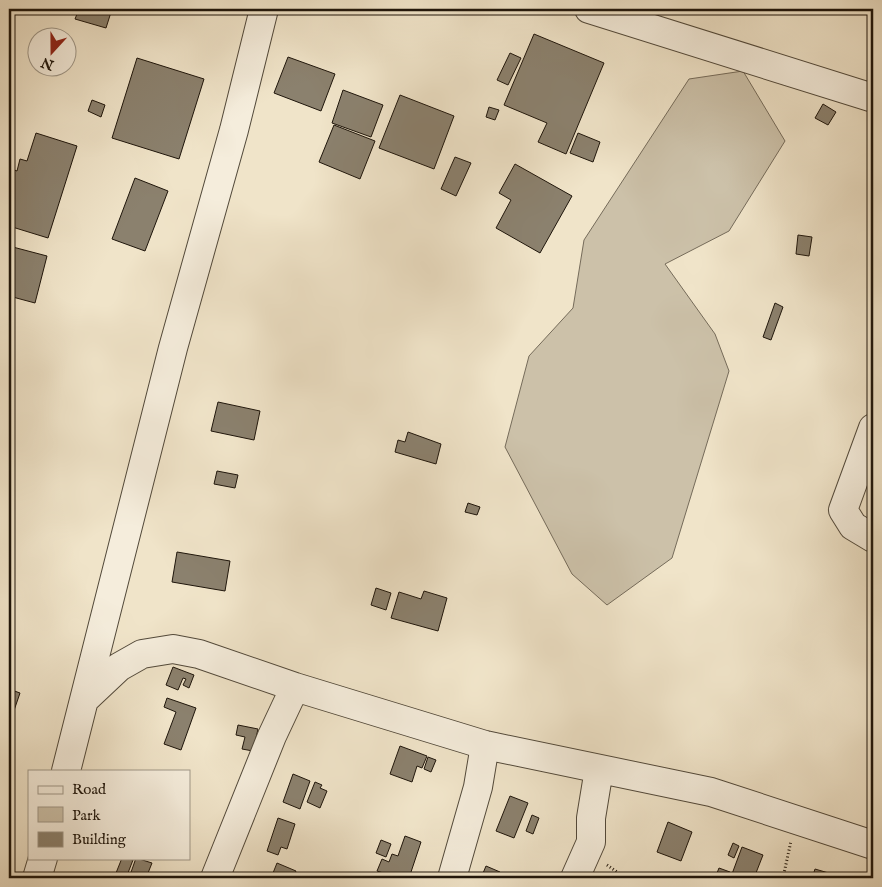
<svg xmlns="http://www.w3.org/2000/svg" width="882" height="887" viewBox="0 0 882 887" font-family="'IM FELL English',serif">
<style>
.green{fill:#ccc1a9;stroke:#756b5a}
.building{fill:#8b816e;stroke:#1e150b}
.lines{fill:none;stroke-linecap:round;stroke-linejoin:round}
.minor-casing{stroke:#52493a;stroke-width:30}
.path{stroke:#1e150b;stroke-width:3;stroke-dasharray:1 2.5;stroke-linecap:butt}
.minor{stroke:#f5eddc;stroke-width:28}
</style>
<rect width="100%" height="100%" fill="#f0e4c9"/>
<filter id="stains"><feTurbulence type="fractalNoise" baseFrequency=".004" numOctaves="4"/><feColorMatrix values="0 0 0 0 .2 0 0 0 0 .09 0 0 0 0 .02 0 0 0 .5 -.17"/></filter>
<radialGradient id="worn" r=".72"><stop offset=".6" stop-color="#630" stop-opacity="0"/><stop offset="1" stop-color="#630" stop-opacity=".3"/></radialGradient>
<path class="green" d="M743,71l42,70 -56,90 -64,33 50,70 14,37 -57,187 -65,47 -35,-31 -67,-127 24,-91 44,-48 11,-68 105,-161z"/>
<path class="building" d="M79,9h33l-6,19 -31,-9z
M534,34l70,29 -38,91 -28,-12 9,-19 -43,-18z
M510,53l11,5 -13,27 -11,-5z
M288,57l47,17 -14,37 -47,-18z
M137,58l67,21 -25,80 -67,-21z
M343,90l40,15 -12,32 -39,-14z
M400,95l54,21 -20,53 -55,-21z
M92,100l13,5 -4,12 -13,-6z
M823,104l13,8 -8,13 -13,-7z
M489,107l10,3 -4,10 -9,-3z
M334,125l41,16 -15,38 -41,-17z
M36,133l41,13 -29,92 -39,-12v-58l8,3 3,-12 7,2z
M578,133l22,9 -7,20 -23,-9z
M455,157l16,6 -15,33 -15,-7z
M515,164l57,32 -32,57 -44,-25 15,-28 -12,-7z
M135,178l33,13 -23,60 -33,-12z
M798,235l14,2 -3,19 -13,-2z
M9,246l38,10 -12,47 -26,-7z
M775,303l8,4 -12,33 -8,-3z
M218,402l42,9 -6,29 -43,-9z
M408,432l33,12 -5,20 -41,-12 3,-12 7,2z
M217,471l21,4 -3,13 -21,-4z
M468,503l12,4 -3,8 -12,-3z
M177,552l53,9 -5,30 -53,-9z
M376,588l15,5 -5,17 -15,-5z
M424,591l23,7 -9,33 -47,-13 8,-26 22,7z
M173,667l21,8 -5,13 -6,-3 3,-6 -3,-1 -5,12 -12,-5z
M9,689l11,4 -11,32z
M167,698l29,10 -15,42 -17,-6 12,-32 -12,-5z
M238,725l20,4 -5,22 -11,-2 3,-12 -9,-2z
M400,746l27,10 -5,12 -5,-2 -5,16 -22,-8z
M428,757l8,3 -5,12 -7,-3z
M293,774l17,7 -10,28 -17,-7z
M315,782l7,3 -2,3 7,3 -7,17 -13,-6z
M510,796l18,7 -14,35 -18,-7z
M532,815l7,3 -6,16 -7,-3z
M278,818l17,6 -8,25 -6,-2 -3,8 -11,-4z
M668,822l24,10 -11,29 -24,-9z
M405,836l16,6 -12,36h-10l-22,-7 5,-12 7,3 3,-8 6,2z
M381,840l10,4 -5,13 -10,-4z
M733,843l6,3 -5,12 -6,-3z
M742,847l21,8 -9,23h-9l-13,-4z
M122,858l11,2 -7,18h-12z
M136,858l16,5 -6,15h-17z
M277,863l19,8 -3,7h-22z
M486,866l14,6 -2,6h-17z
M719,868l11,4 -3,6h-12z
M815,869l17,5 -2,4h-18z"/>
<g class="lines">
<defs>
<path id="minor" d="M589,9l284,89
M873,428l-30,82 10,16 20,12
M85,699l34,-32 23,-13 31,-5 26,5 96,33 190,58 226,47 162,53
M66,771l107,-423 61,-218 30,-121
M37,878l6,-20
M215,878l57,-142 23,-49
M452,878l26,-91 7,-42
M575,878l16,-36v-24l8,-49"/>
</defs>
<use href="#minor" class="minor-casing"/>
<path class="path" d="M607,865l19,13
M783,878l8,-37"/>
<use href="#minor" class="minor"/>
</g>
<rect width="882" height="887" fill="none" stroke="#f0e4c9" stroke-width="30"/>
<rect x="10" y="10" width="862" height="867" fill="none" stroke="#1e150b" stroke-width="2.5"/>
<rect x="15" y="15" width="852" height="857" fill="none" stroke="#1e150b"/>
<rect x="28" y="770" width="162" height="90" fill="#f5eddc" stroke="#9f9788"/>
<rect x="38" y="786" width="25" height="8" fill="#f5eddc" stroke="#9f9788"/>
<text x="72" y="794" font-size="15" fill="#1e150b">Road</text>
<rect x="38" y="807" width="25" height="15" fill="#ccc1a9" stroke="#9f9788"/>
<text x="72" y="820" font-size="15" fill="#1e150b">Park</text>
<rect x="38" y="832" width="25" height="15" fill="#8b816e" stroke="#9f9788"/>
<text x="72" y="844" font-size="15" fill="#1e150b">Building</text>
<g transform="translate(52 52) rotate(201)"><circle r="24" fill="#f5eddc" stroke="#9f9788"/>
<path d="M0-4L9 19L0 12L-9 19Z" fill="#8f2418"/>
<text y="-8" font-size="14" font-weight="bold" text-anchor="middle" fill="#1e150b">N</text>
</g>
<rect width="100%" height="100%" filter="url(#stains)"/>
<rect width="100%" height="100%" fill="url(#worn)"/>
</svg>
